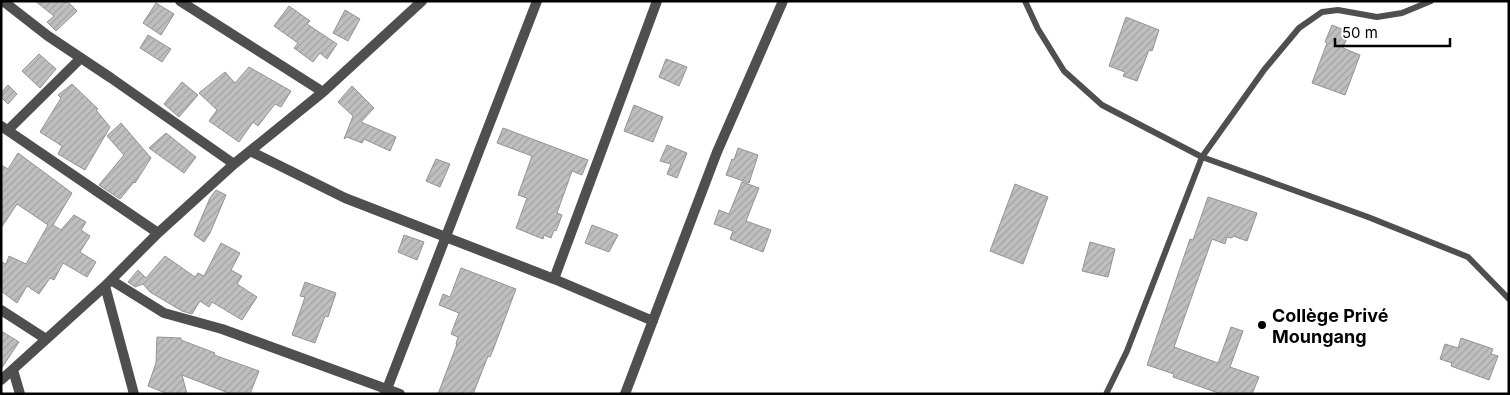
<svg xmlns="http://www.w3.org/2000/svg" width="1510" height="395" viewBox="0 0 1510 395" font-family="Inter,sans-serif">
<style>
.building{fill:url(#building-hatch);stroke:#939393}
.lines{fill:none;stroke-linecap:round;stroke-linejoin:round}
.lane{stroke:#4f4f4f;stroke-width:6}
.street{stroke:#4f4f4f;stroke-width:10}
.poi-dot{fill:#000;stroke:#fff;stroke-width:2}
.labels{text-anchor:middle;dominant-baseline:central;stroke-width:5;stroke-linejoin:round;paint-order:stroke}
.poi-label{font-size:18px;font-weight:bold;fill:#000;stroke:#fff;text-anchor:start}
</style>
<defs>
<pattern id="building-hatch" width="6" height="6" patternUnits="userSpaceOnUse" patternTransform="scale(1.25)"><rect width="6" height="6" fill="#bfbfbf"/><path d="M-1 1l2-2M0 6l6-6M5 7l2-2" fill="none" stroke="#a2a2a2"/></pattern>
</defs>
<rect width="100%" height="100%" fill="#fff"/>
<path class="building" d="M35,1h32l10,10 -21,20 -9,-9 7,-6z
M156,3l18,11 -13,21 -18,-12z
M289,6l21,15 -3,3 30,20 -10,15 -7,-6 -7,9 -19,-14 4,-5 -24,-17z
M345,10l15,9 -12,22 -15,-8z
M1126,17l33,13 -7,21 -3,-1 -12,31 -14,-5 2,-4 -16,-6z
M1332,25l17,7 -6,16 17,7 -15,40 -33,-12 15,-40 -2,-1z
M148,35l23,14 -9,13 -22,-14z
M39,54l17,15 -16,19 -18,-17z
M666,59l21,8 -8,19 -20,-9z
M249,67l42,24 -10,16 -6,-3 -17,22 -5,-4 -14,20 -30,-21 8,-11 -18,-17 26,-21 10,11z
M182,82l16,13 -19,22 -15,-13z
M72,84l26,25 -2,1 14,17 -25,43 -27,-16 4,-8 -22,-14 21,-34 -3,-3z
M8,85l9,9 -9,10 -7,-7v-4z
M352,86l22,22 -13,14 35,15 -6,14 -26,-12 -2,4 -15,-6 -3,2 9,-23 -15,-14z
M634,105l29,12 -10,25 -29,-11z
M121,123l30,35 -16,25 -1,-1 -14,17 -21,-14 25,-30 -17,-19z
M503,128l85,32 -6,15 -10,-4 -15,42 5,2 -6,16 -2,-1 -3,8 -7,-3 -1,4 -27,-11 11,-30 -9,-3 14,-39 -35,-13z
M166,133l30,24 -12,16 -35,-25z
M667,145l20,8 -10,25 -10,-4 4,-10 -11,-3z
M738,148l20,7 -9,28 -23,-8 6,-16 2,1z
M18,153l54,40 -19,32 8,5 13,-15 12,7 -5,8 9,6 -10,16 16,10 -9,15 -24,-14 -9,17 -4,-2 -11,16 -12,-8 -10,17 -16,-12v-29l5,2 3,-8 17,8 22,-39 -31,-21 -16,24v-63l7,4z
M436,159l14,5 -10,23 -14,-6z
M742,182l17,6 -13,33 25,9 -8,22 -33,-13 3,-8 -19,-7 5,-14 10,4z
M1015,184l33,13 -25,67 -33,-13z
M216,190l10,5 -16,38 -6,9 -10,-7 16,-37z
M1208,197l49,16 -10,28 -14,-5 -1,2 -5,-1 -2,7 -13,-5 -38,108 44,16 13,-36 12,4 -13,36 29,10 -7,17h-31l-48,-17 1,-3 -27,-9 43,-126 3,1z
M592,225l26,10 -9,17 -24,-9z
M404,235l20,7 -7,18 -19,-8z
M1090,242l25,7 -7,28 -26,-6z
M221,243l19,10 -9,17 11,6 -5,8 20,13 -15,23 -30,-18 -3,5 -9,-6 -8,13 -10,-3 -32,-19 -7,-8 -8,3 -7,-5 10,-12 8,8 19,-22 30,21 3,-4 6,3z
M461,268l55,21 -23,61 -3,7 -2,-1 -15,38h-35l19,-50h-1l2,-7 -7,-3 8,-21 -20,-8 4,-11 7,3z
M305,282l31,11 -8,24 -3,-1 -10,27 -23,-8 13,-38 -5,-1z
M1,331l18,11 -18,27z
M157,337l24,1v2l34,13 -1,2 45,16 -9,23h-19l-49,-19 5,19h-19l-20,-8 8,-23z
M1461,338l32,11 -2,5 7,2 -9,24 -38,-14 1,-3 -12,-4 5,-15 13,4z"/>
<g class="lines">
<path class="lane" d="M1025,1l13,28 26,42 38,34 100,52 166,60 100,40 41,42
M1106,394l21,-43 75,-194 62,-87 35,-42 23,-16 16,-2 39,7 25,-4 29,-12"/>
<path class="street" d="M3,1l45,35 63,42 123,86
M180,1l143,91
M1,126l157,107
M8,130l73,-72
M250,151l95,47 209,81 99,42
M554,279l103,-278
M111,280l53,33 58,16 178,65
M105,286l29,108
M1,310l45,29
M13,370l7,24
M1,380l104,-94 53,-53 76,-69 89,-72 99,-91
M385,394l152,-393
M625,394l92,-242 66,-151"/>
</g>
<circle class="poi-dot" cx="1262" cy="325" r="5"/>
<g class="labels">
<g class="poi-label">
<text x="1272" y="315">Collège Privé<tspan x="1272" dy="21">Moungang</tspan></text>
</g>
</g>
<rect width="1510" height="395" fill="none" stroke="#000000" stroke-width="5"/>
<path d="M1335 38v8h115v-8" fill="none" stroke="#000000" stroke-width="2.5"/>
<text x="1342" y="38" font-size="15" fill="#000000" stroke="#ffffff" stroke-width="4" paint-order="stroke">50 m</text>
</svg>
